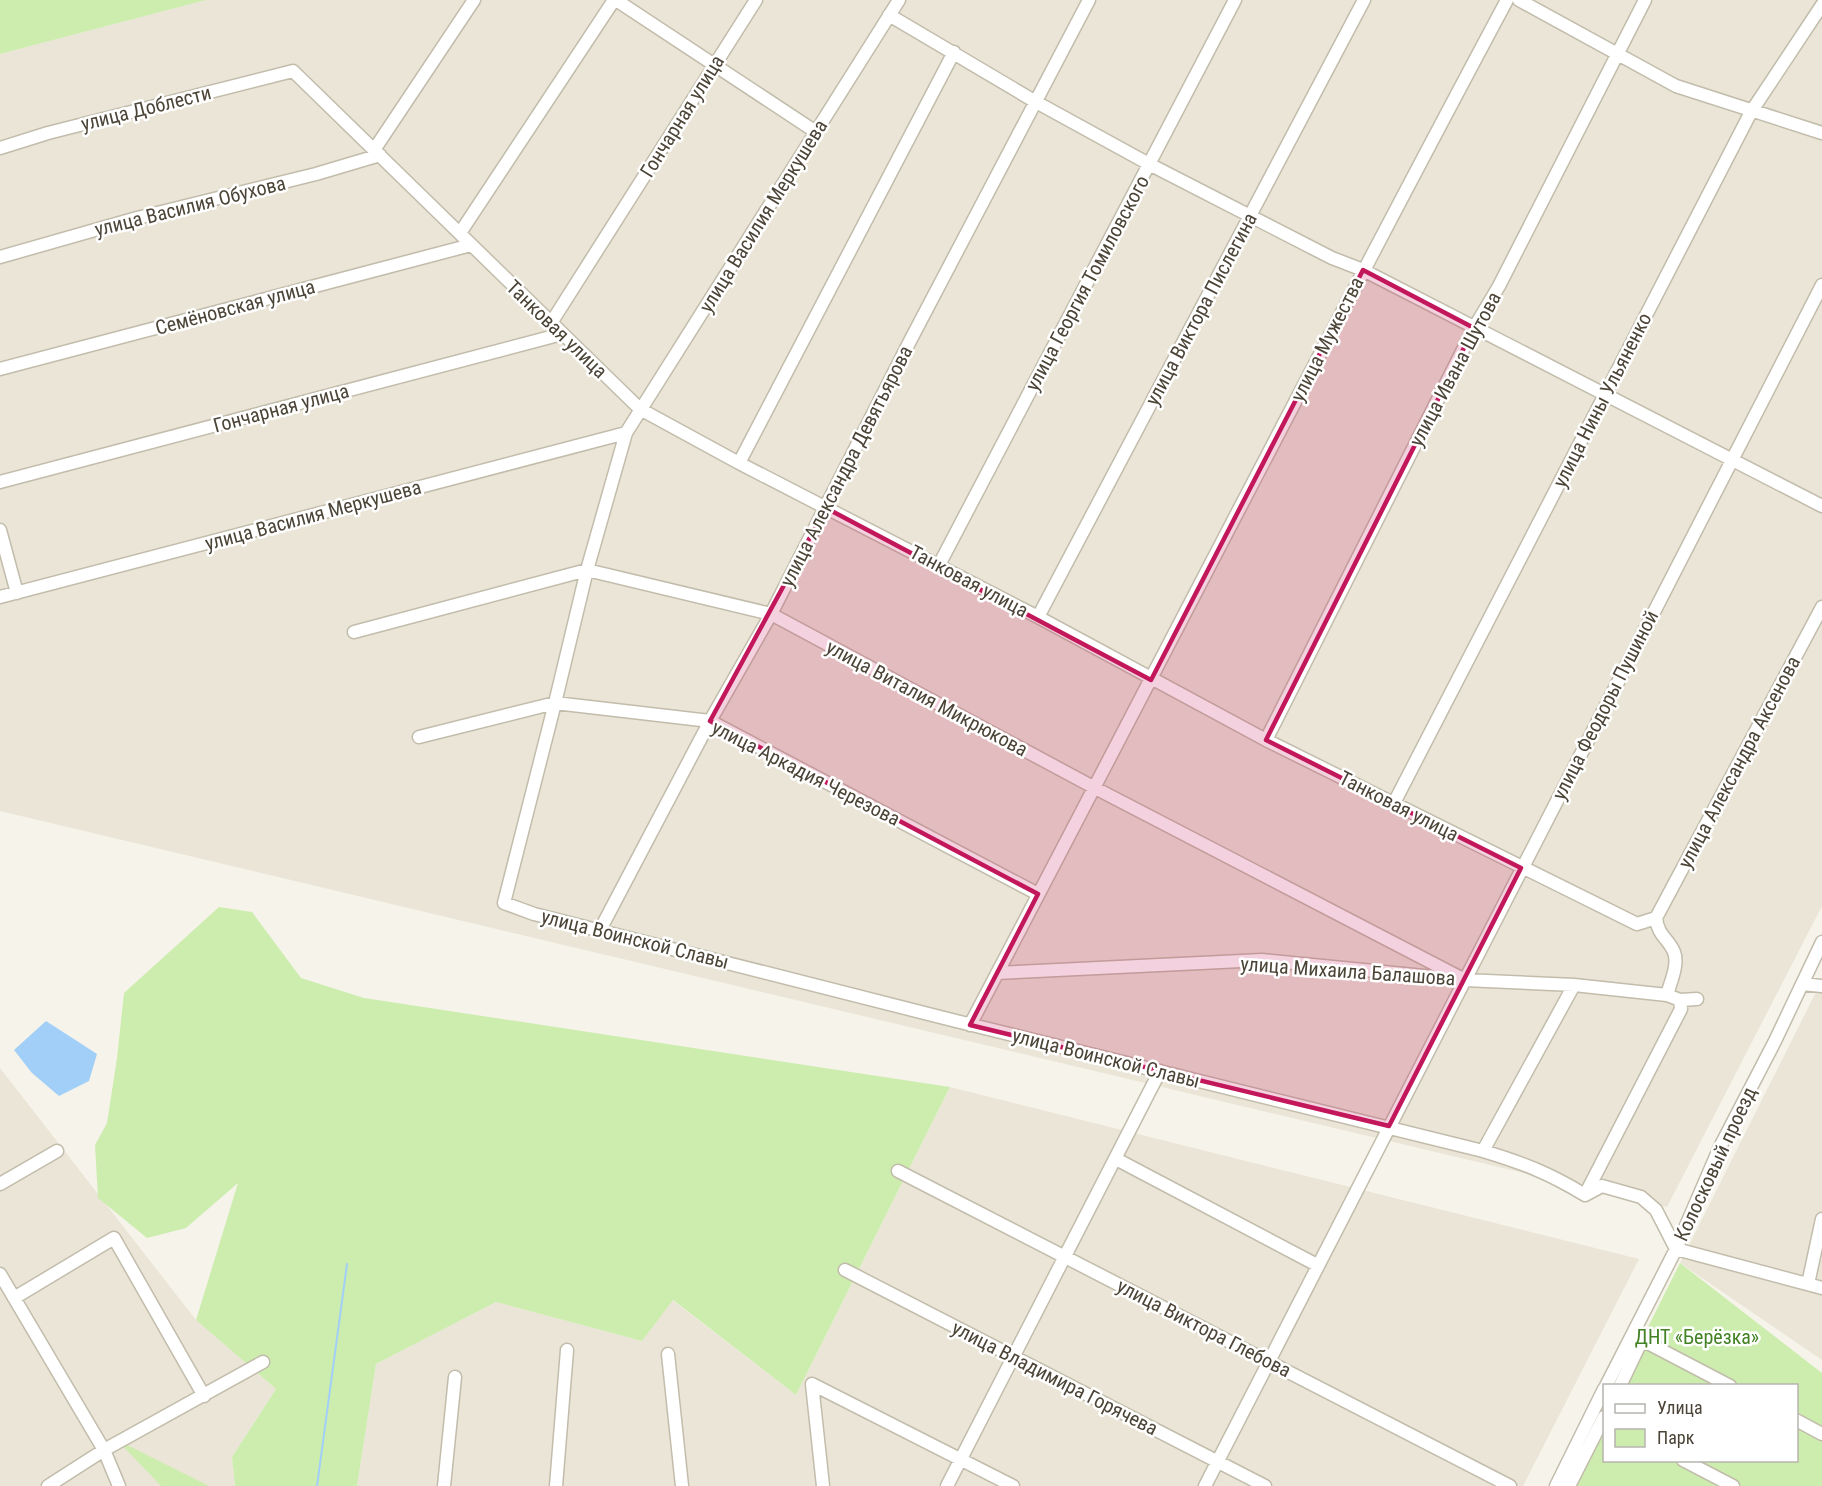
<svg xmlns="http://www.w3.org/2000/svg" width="1822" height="1486" viewBox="0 0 1822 1486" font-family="'Roboto Condensed',sans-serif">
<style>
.residential{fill:#eae5d7}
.green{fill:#cdedaf}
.water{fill:#a2cff7}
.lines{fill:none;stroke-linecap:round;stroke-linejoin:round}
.stream{stroke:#a2cff7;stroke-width:2}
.minor-casing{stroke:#c2bcab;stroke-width:15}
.minor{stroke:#fff;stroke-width:12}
.marked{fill:#c2185b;fill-opacity:0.2;stroke:#c2185b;stroke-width:4.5;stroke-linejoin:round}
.labels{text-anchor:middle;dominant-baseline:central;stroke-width:5;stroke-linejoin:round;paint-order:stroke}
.street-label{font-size:20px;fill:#4b4437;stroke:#fff}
.park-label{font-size:20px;fill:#428224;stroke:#fff}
</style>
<rect width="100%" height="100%" fill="#f6f3ea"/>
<path class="residential" d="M206,0h1616v906l-155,301 -1667,-396v-757z
M1822,980v380l-142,-97z
M0,1068l196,252 80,69 -44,68 3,29h-235z
M950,1087l689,172 -116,227h-1166l19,-122 120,-62 146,39 30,-41 124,95z"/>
<path class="green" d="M0,0h206l-206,54z
M219,907l33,5 49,66 63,20 586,89 -154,308 -123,-95 -31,41 -146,-39 -120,62 -19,122h-122l-3,-29 44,-68 -80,-69 42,-137 -52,45 -39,10 -49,-40 -3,-53 12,-22 10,-65 7,-65z
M1680,1263l142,110v113h-254l36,-72v46h192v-74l-177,-1z
M117,1440l92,46h-48z"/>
<path class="water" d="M46,1021l51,33 -8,27 -30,15 -27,-23 -18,-23z"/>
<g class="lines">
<path class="stream" d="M317,1486l30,-222"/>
<defs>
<path id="minor" d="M616,0l200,132
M1519,0l157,86 146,47
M889,15l147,87 113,62 183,94 31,12 459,236
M0,148l48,-15 245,-62 347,338 99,54 299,154 228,123 371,184 19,-6c2,18 12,20 18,34 5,13 -4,31 -7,43
M374,150l100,-150
M460,233l154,-233
M0,257l137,-39 179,-44 64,-19
M551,323l205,-323
M0,369l471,-124
M626,433l-39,137 -32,133 -51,200 30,11 422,107 527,130c40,12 66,22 102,44
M739,463l215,-411
M0,482l562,-148
M0,530l17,63
M939,565l296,-565
M0,597l626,-164 273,-433
M1038,617l326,-617
M354,632l233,-62 184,44 324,174 370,192
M419,737l136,-34 155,18 328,173
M1266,740l208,-412 25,-42 146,-286
M1394,803l357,-691 71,-107
M1656,918l166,-311
M600,930l110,-209 61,-107 139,-273 179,-341
M997,973l265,-13 203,20 109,5 93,10 13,5 17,-1
M1802,984l20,2
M970,1025c180,-342 355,-685 537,-1025
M1483,1151l91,-166
M1116,1159l201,106
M898,1171l612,315
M0,1184l57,-33
M1585,1195l96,-186 -1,-9
M1585,1195l17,-9 39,11 15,13 20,39
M1676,1249l146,39
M845,1270l420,216
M0,1274l104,176 15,36
M1808,1284l14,-65
M14,1298l100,-60 90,158
M668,1354l14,132
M812,1384l201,102
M812,1384l11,102
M1606,1386l70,-137 44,-102 55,-106 47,-99
M1620,1386l22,-46 88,46
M1796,1420l26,14
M1683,1460l50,26
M48,1486l56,-36 159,-88
M444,1486l11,-109
M556,1486l11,-136
M947,1486l213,-415
M1205,1486l617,-1201
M1556,1486l48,-97
M1569,1486l35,-69"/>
</defs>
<use href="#minor" class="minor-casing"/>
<use href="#minor" class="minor"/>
</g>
<path class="marked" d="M1363,270l111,58 -208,412 255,128 -132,258 -419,-101 68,-131 -328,-173 116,-213 325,172z"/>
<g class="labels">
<g class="street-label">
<text transform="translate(146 108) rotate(-14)">улица Доблести</text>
<text transform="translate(682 116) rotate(-58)">Гончарная улица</text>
<text transform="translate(190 206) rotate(-14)">улица Василия Обухова</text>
<text transform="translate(763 216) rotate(-58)">улица Василия Меркушева</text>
<text transform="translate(1087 283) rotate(-62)">улица Георгия Томиловского</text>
<text transform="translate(235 307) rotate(-15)">Семёновская улица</text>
<text transform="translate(1201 309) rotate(-62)">улица Виктора Пислегина</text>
<text transform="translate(557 329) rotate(44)">Танковая улица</text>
<text transform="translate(1327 339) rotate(-63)">улица Мужества</text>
<text transform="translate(1455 369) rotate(-62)">улица Ивана Шутова</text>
<text transform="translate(1602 400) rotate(-63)">улица Нины Ульяненко</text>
<text transform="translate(281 408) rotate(-15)">Гончарная улица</text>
<text transform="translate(846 466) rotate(-63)">улица Александра Девятьярова</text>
<text transform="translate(313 515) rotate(-15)">улица Василия Меркушева</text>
<text transform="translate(969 581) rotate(28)">Танковая улица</text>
<text transform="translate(927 698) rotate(28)">улица Виталия Микрюкова</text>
<text transform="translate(1605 705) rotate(-63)">улица Феодоры Пушиной</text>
<text transform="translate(1739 762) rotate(-62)">улица Александра Аксенова</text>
<text transform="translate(806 773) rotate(27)">улица Аркадия Черезова</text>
<text transform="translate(1399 806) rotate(27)">Танковая улица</text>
<text transform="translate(635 939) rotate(14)">улица Воинской Славы</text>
<text transform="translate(1348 971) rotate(4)">улица Михаила Балашова</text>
<text transform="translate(1106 1058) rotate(14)">улица Воинской Славы</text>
<text transform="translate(1715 1164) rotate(-65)">Колосковый проезд</text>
<text transform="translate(1204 1328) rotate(27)">улица Виктора Глебова</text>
<text transform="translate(1055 1378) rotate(27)">улица Владимира Горячева</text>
</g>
<g class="park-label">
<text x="1697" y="1337">ДНТ «Берёзка»</text>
</g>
</g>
<rect x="1603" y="1384" width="195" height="78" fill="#ffffff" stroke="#b7b4af" stroke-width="1.5"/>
<rect x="1615" y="1404" width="30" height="9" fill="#ffffff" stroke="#b7b4af" stroke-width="1.5"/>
<text x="1657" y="1414" font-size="18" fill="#4b4437">Улица</text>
<rect x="1615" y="1429" width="30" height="18" fill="#cdedaf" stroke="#b7b4af" stroke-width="1.5"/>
<text x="1657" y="1444" font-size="18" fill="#4b4437">Парк</text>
</svg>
